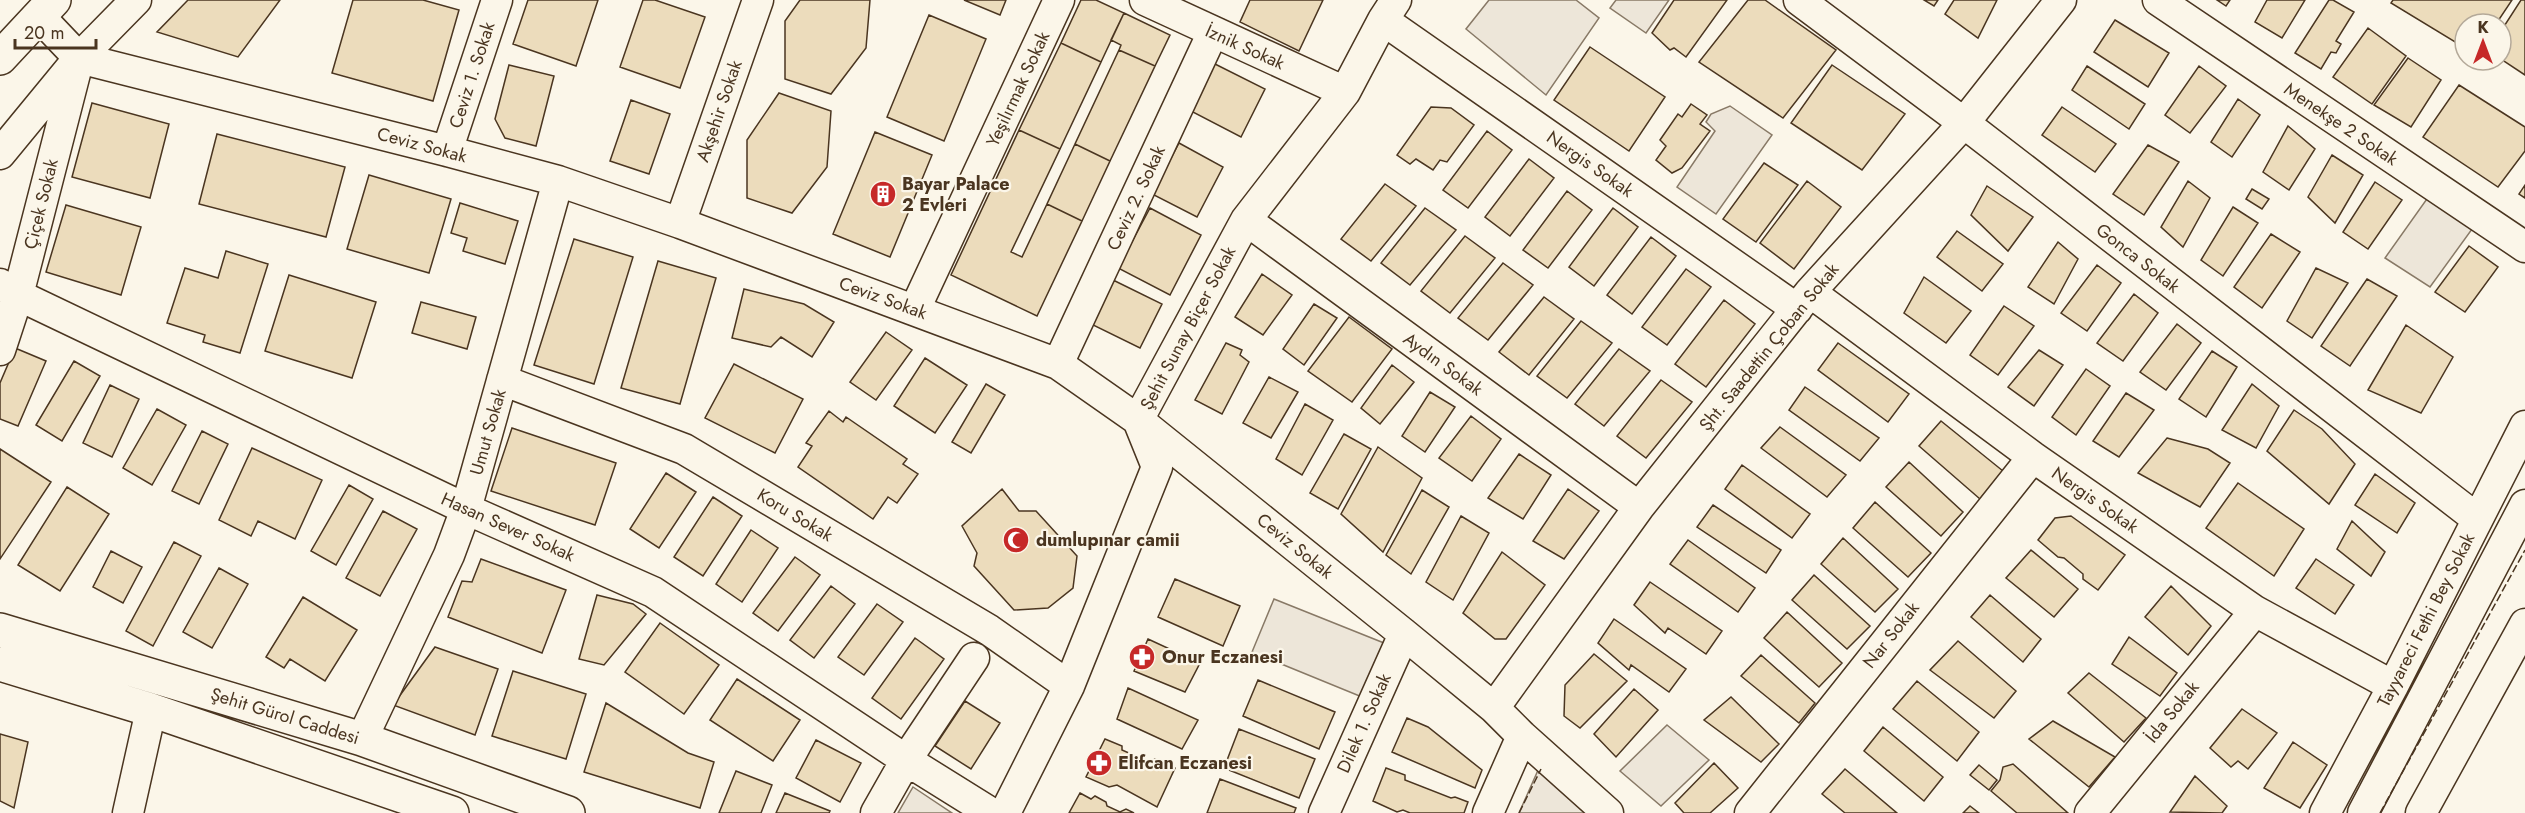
<svg xmlns="http://www.w3.org/2000/svg" width="2525" height="813" viewBox="0 0 2525 813" font-family="Jost,sans-serif">
<style>
.green{fill:#ede6d9;stroke:#887966;stroke-width:1.5}
.building{fill:#ecdcbc;stroke:#4a3520;stroke-width:1.5}
.lines{fill:none;stroke-linecap:round;stroke-linejoin:round}
.minor-casing{stroke:#4a3520;stroke-width:33}
.major-casing{stroke:#4a3520;stroke-width:36}
.minor{stroke:#fbf6e9;stroke-width:30}
.major{stroke:#fbf6e9;stroke-width:33}
.fence{stroke:#4a3520;stroke-width:1.5;stroke-dasharray:8 3;stroke-linecap:butt}
.labels{text-anchor:middle;dominant-baseline:central;stroke-width:4.5;stroke-linejoin:round;paint-order:stroke}
.street-label{font-size:18px;fill:#4a3520;stroke:#fbf6e9}
.poi-label{font-size:18px;font-weight:bold;fill:#4a3520;stroke:#fbf6e9;text-anchor:start}
</style>
<rect width="100%" height="100%" fill="#fbf6e9"/>
<path class="green" d="M1489,0h87l23,18 -53,77 -80,-66z
M1616,0h53l-23,33 -36,-25z
M1730,106l42,29 -56,79 -39,-27 38,-56 -9,-9 5,-8z
M2429,196l46,29 -45,62 -45,-29z
M1274,599l110,44 -22,54 -110,-45z
M1667,725l42,35 -48,46 -41,-35z
M1539,768l50,45h-70z
M913,787l39,26h-54z"/>
<path class="building" d="M188,0h92l-42,57 -81,-25z
M353,0h70l36,10 -26,91 -101,-28z
M528,0h70l-22,66 -63,-22z
M643,0h12l50,17 -25,71 -60,-21z
M800,0h70l-4,48 -35,46 -46,-15v-58z
M964,0h42l-6,15z
M1081,0h15l28,13 -23,49 -40,-19z
M1250,0h73l-24,51 -59,-29z
M1674,0h53l-41,57 -12,-9 -4,2 -18,-17z
M1748,0h17l71,50 -53,68 -84,-56z
M1924,0h14l-4,6z
M1954,0h43l-19,38 -33,-24z
M2217,0h13l-4,6z
M2267,0h38l-23,38 -27,-16z
M2329,0h4l21,12 -18,29 5,3 -5,9 -5,-1 -10,17 -26,-16z
M2393,0h119l-16,24h-31v24l-74,-45z
M2521,0h4v75l-24,-16v-28z
M1124,13l46,22 -15,31 -36,-16 2,-5 -10,-5z
M929,15l57,24 -42,102 -57,-24z
M2115,20l54,33 -21,34 -54,-35z
M2368,28l38,28 -34,48 -39,-27z
M1061,43l40,19 -41,87 -41,-19z
M1590,47l75,50 -36,54 -75,-51z
M1119,50l36,16 -45,95 -35,-17z
M2408,58l33,22 -30,47 -37,-22z
M1211,62l54,27 -24,48 -54,-28z
M509,65l45,11 -18,70 -31,-8 -10,-19z
M1832,65l73,49 -43,56 -71,-47z
M2087,66l58,38 -16,25 -57,-39z
M2199,66l27,20 -36,47 -25,-18z
M2459,85l66,42v24l-27,36 -75,-50z
M779,93l52,18 -4,56 -35,46 -45,-15v-58z
M2238,99l22,16 -28,42 -21,-15z
M631,100l39,14 -21,60 -39,-13z
M92,103l77,21 -19,74 -78,-21z
M1691,104l16,11 -7,9 10,7 -28,37 -10,5 -16,-13 10,-14 -6,-6 18,-26 4,3z
M1431,107l20,1 23,17 -27,37 -7,-2 -7,10 -17,-11 -6,5 -13,-9z
M2062,107l54,37 -21,28 -53,-37z
M2288,126l27,23 -26,41 -26,-18z
M1019,130l41,19 -49,103 11,5 25,-53 35,17 -45,95 -86,-41z
M1487,131l25,19 -44,58 -25,-18z
M875,132l57,23 -42,102 -57,-23z
M217,134l128,33 -19,70 -127,-33z
M1179,143l44,24 -26,50 -45,-23z
M1075,144l35,17 -28,60 -35,-17z
M2148,145l31,17 -35,53 -31,-21z
M2332,155l31,20 -28,48 -27,-26z
M1529,159l25,19 -44,58 -25,-19z
M1764,163l34,22 -42,57 -33,-23z
M369,175l82,24 -22,74 -82,-24z
M1807,181l34,26 -47,62 -34,-26z
M2188,181l22,17 -27,49 -22,-20z
M2375,182l27,18 -34,49 -25,-17z
M1385,184l31,22 -45,55 -30,-22z
M2525,185v13l-6,-4z
M1987,186l46,31 -25,34 -37,-36z
M2252,189l17,10 -7,10 -16,-10z
M1567,191l25,19 -44,58 -25,-18z
M460,203l58,18 -13,43 -42,-13 4,-13 -16,-5z
M66,205l75,22 -20,68 -75,-23z
M2233,207l25,16 -35,53 -22,-16z
M1150,208l51,27 -31,60 -52,-27z
M1425,208l31,22 -46,55 -29,-22z
M1613,208l25,19 -44,59 -25,-19z
M1957,231l46,33 -21,27 -45,-34z
M2271,234l29,18 -38,56 -28,-21z
M1465,236l30,22 -45,55 -29,-22z
M1651,237l25,19 -44,58 -25,-19z
M574,239l59,18 -39,127 -60,-19z
M2058,242l20,17 -24,45 -26,-17z
M2469,246l29,21 -33,45 -30,-20z
M226,251l42,13 -28,89 -37,-11 2,-7 -38,-12 18,-55 33,10z
M658,261l58,17 -36,126 -59,-16z
M1503,263l30,22 -45,55 -30,-22z
M2097,265l24,18 -34,48 -26,-18z
M2316,268l32,15 -36,55 -25,-17z
M1686,269l25,18 -44,58 -25,-18z
M1262,274l30,21 -29,40 -28,-18z
M289,275l87,27 -24,76 -87,-27z
M1924,277l47,34 -25,32 -42,-30z
M2367,279l30,17 -47,70 -29,-20z
M1113,280l49,24 -22,44 -49,-24z
M744,289l60,15 30,18 -22,35 -31,-20 -10,10 -39,-9z
M2134,294l24,19 -35,48 -26,-18z
M1544,297l30,22 -45,56 -30,-23z
M1724,300l31,24 -49,63 -31,-23z
M421,302l55,15 -9,32 -55,-16z
M1314,304l23,14 -33,47 -21,-16z
M2004,306l30,20 -36,49 -28,-20z
M1349,317l43,32 -40,53 -44,-31z
M1581,321l31,22 -45,55 -30,-22z
M2177,324l24,19 -35,47 -26,-18z
M2406,325l47,32 -32,56 -53,-23z
M886,332l26,18 -36,50 -26,-18z
M1226,343l16,7 -2,5 9,7 -27,52 -27,-14z
M1838,343l71,51 -21,28 -70,-52z
M15,348l31,13 -28,65 -18,-7v-36z
M1619,349l31,22 -46,55 -29,-22z
M2039,350l24,15 -29,41 -26,-19z
M2212,351l25,16 -31,50 -27,-18z
M925,358l42,27 -32,48 -41,-27z
M74,361l26,15 -38,65 -26,-16z
M734,364l69,35 -28,54 -70,-35z
M1392,365l22,17 -34,42 -19,-16z
M2086,369l24,17 -34,49 -24,-18z
M1269,377l29,15 -27,46 -28,-15z
M1661,380l31,22 -46,56 -29,-22z
M986,384l19,11 -34,58 -19,-11z
M2252,384l27,22 -23,42 -34,-18z
M110,385l29,14 -27,58 -29,-14z
M1805,387l74,51 -19,23 -71,-51z
M1430,392l25,15 -30,45 -23,-16z
M2126,393l28,17 -35,47 -26,-16z
M1305,404l28,16 -31,55 -26,-16z
M157,409l29,16 -34,60 -29,-17z
M2294,410l28,19 33,35 -26,40 -62,-53z
M829,411l14,11 3,-5 61,42 -4,5 15,10 -21,29 -9,-6 -15,22 -75,-52 14,-21 -6,-3z
M1471,416l30,23 -29,42 -33,-23z
M1941,421l62,50 -23,28 -61,-53z
M1780,427l66,48 -19,22 -66,-49z
M512,428l104,35 -21,62 -104,-34z
M202,431l26,13 -29,60 -27,-13z
M1344,434l27,15 -33,60 -28,-16z
M2167,438l41,11 22,14 -30,44 -62,-34z
M1378,447l44,31 -39,74 -42,-38z
M252,448l70,32 -27,59 -37,-18 -7,15 -32,-16z
M0,449l51,33 -51,77z
M1519,454l32,21 -28,44 -35,-21z
M1909,462l54,50 -22,24 -55,-49z
M1742,465l68,49 -18,24 -67,-49z
M666,473l30,19 -37,56 -29,-19z
M2375,474l40,29 -18,30 -42,-28z
M2238,483l66,46 -30,47 -68,-48z
M349,485l24,14 -37,66 -25,-14z
M67,487l42,27 -49,77 -42,-26z
M1002,489l17,22h17l41,45 -4,32 -25,20 -34,2 -40,-44 3,-13 -15,-27z
M1568,489l31,22 -35,48 -31,-18z
M1422,490l27,17 -38,67 -25,-19z
M713,497l29,19 -39,60 -29,-19z
M1875,502l56,51 -23,24 -55,-49z
M1713,505l68,45 -15,23 -69,-46z
M383,511l34,18 -37,67 -34,-18z
M1461,516l28,17 -36,67 -27,-18z
M2071,516l54,39 -27,35 -15,-11v-5l-19,-16 -6,-1 -20,-17 17,-22z
M2352,521l33,31 -14,24 -34,-27z
M751,530l27,18 -36,54 -26,-18z
M1843,538l55,51 -23,23 -54,-48z
M1688,540l67,48 -17,24 -68,-48z
M174,542l27,14 -48,90 -27,-15z
M2031,550l47,39 -24,28 -48,-39z
M111,551l31,16 -19,36 -30,-16z
M1502,552l43,33 -39,54h-11l-32,-26z
M795,557l25,18 -42,56 -25,-18z
M481,559l85,31 -24,63 -94,-36 14,-36 10,1z
M2316,559l38,26 -19,29 -39,-26z
M219,568l29,16 -36,64 -29,-16z
M1814,575l56,51 -23,23 -55,-49z
M1175,579l65,27 -17,40 -65,-29z
M1650,582l72,49 -16,23 -38,-26 -3,5 -31,-28z
M831,586l24,18 -41,54 -24,-18z
M2171,586l40,40 -23,29 -43,-38z
M597,595l36,9 13,10 -42,51 -25,-6z
M1990,595l51,44 -18,23 -52,-45z
M303,597l54,33 -32,51 -35,-22 -6,9 -18,-11z
M877,604l26,18 -39,53 -26,-18z
M1787,612l55,51 -23,24 -55,-49z
M1614,619l72,50 -17,23 -38,-27 -2,5 -31,-27z
M660,623l59,42 -35,49 -59,-42z
M2129,637l48,36 -17,23 -48,-32z
M915,638l29,21 -43,60 -29,-21z
M1148,639l52,24 -15,29 -51,-21z
M1958,641l58,50 -22,27 -64,-48z
M435,647l63,22 -23,66 -82,-30z
M1594,654l33,27 -47,47 -16,-12 1,-31z
M1761,655l54,48 -16,20 -58,-47z
M513,671l73,23 -20,65 -74,-23z
M2089,673l57,45 -22,24 -56,-49z
M737,679l63,41 -27,41 -63,-41z
M1258,680l77,32 -16,37 -76,-33z
M1917,681l62,51 -22,29 -64,-52z
M1128,688l70,32 -16,29 -65,-30z
M1634,689l24,21 -42,47 -22,-23z
M1731,697l48,47 -18,18 -57,-42z
M965,701l35,22 -29,46 -36,-23z
M606,703l82,50 26,9 -14,46 -116,-36z
M2242,709l35,24 -29,36 -10,-8 -7,6 -21,-19z
M1407,718l21,9 54,43 -7,18 -83,-36z
M2053,721l62,36 -26,30 -60,-48z
M1883,727l60,50 -19,24 -60,-50z
M1239,729l76,30 -16,39 -75,-30z
M0,734l28,8 -14,66 -14,-7z
M1105,739l17,7v4l27,12 6,-3 20,9 -18,39 -40,-22 -8,2 -23,-10z
M816,740l45,23 -21,39 -44,-24z
M2293,742l34,23 -27,43 -36,-20z
M1714,763l24,25 -28,25h-26l-9,-10z
M2013,764l55,49h-51l-26,-22 9,-11 3,-13z
M1979,765l18,15 -8,10 -19,-15z
M1386,768l19,7v5l46,18 4,-1 13,5 -4,11h-54l-7,-3 -6,2 -24,-11z
M1845,769l52,44h-52l-23,-19z
M736,771l36,14 -11,28h-42z
M2195,776l32,30 -5,7 -52,-1z
M1220,779l76,29 -2,5h-87z
M785,793l45,18 -1,2h-53z
M1080,793l11,6 4,-3 11,6 1,4 13,6 6,-3 8,4h-65z
M1970,806l9,7h-16z"/>
<g class="lines">
<defs>
<path id="minor" d="M1145,0l200,92
M1799,0l165,123 512,395
M2158,0l367,247
M39,16l40,42 368,93 111,30 122,42 378,141 80,56 266,214 90,74 28,28 86,77
M1383,20l414,289
M447,151l50,-151
M0,154l79,-96 57,-58
M1246,220l393,287
M680,223l78,-223
M0,284l18,11 448,214 187,83 253,168 85,53
M1810,292l223,165 222,154 138,75
M915,309l144,-309
M0,350l18,-55 61,-237
M1058,364l155,-332
M502,380l182,69 305,181 80,56
M1494,708l145,-201 171,-215 154,-169 97,-123
M362,739l87,-184 17,-46 92,-328
M128,813l23,-103
M876,813l30,-53 68,-102
M1005,813l64,-127 88,-219 -19,-47 108,-200 99,-128 38,-72 13,-20
M1324,813l80,-179
M1488,813l34,-77
M1750,813l283,-356
M2090,813l165,-202
M2325,813l68,-127 132,-260
M2363,813l162,-308
M2421,813l104,-189"/>
<path id="major" d="M0,58l54,-58
M0,630l362,109 206,74
M0,664l151,46 301,103"/>
</defs>
<use href="#minor" class="minor-casing"/>
<use href="#major" class="major-casing"/>
<use href="#minor" class="minor"/>
<use href="#major" class="major"/>
<path class="fence" d="M1519,813l22,-44
M2380,813l145,-263"/>
</g>
<defs>
<symbol id="building-disc" viewBox="-11 -11 22 22"><circle r="9.5" fill="#c62828" stroke="#fbf6e9"/><path d="M-4-6H4V6H1V3H-1V6H-4ZM-2.5-4.3h1.7v1.8h-1.7ZM.8-4.3h1.7v1.8H.8ZM-2.5-1h1.7V.8h-1.7ZM.8-1h1.7V.8H.8Z" fill="#fff"/></symbol>
<symbol id="mosque-disc" viewBox="-11 -11 22 22"><circle r="9.5" fill="#c62828" stroke="#fbf6e9"/><path d="M3.5-4.9A6 6 0 1 0 3.5 4.9A5 5 0 1 1 3.5-4.9Z" fill="#fff"/></symbol>
<symbol id="pharmacy-disc" viewBox="-11 -11 22 22"><circle r="9.5" fill="#c62828" stroke="#fbf6e9"/><path d="M-2-6h4v4h4v4h-4v4h-4v-4h-4v-4h4Z" fill="#fff"/></symbol>
</defs>
<g fill-rule="evenodd">
<use href="#building-disc" x="868" y="179" width="30" height="30"/>
<use href="#mosque-disc" x="1001" y="525" width="30" height="30"/>
<use href="#pharmacy-disc" x="1127" y="642" width="30" height="30"/>
<use href="#pharmacy-disc" x="1084" y="748" width="30" height="30"/>
</g>
<g class="labels">
<g class="street-label">
<text transform="translate(1245 47) rotate(24)">İznik Sokak</text>
<text transform="translate(472 75) rotate(-72)">Ceviz 1. Sokak</text>
<text transform="translate(1018 89) rotate(-65)">Yeşilırmak Sokak</text>
<text transform="translate(719 111) rotate(-71)">Akşehir Sokak</text>
<text transform="translate(2341 124) rotate(34)">Menekşe 2 Sokak</text>
<text transform="translate(422 145) rotate(15)">Ceviz Sokak</text>
<text transform="translate(1590 164) rotate(35)">Nergis Sokak</text>
<text transform="translate(1136 198) rotate(-65)">Ceviz 2. Sokak</text>
<text transform="translate(41 204) rotate(-76)">Çiçek Sokak</text>
<text transform="translate(2138 258) rotate(38)">Gonca Sokak</text>
<text transform="translate(883 298) rotate(20)">Ceviz Sokak</text>
<text transform="translate(1188 328) rotate(-62)">Şehit Sunay Biçer Sokak</text>
<text transform="translate(1769 347) rotate(-51)">Şht. Saadettin Çoban Sokak</text>
<text transform="translate(1443 364) rotate(36)">Aydın Sokak</text>
<text transform="translate(488 432) rotate(-74)">Umut Sokak</text>
<text transform="translate(2095 500) rotate(35)">Nergis Sokak</text>
<text transform="translate(795 515) rotate(31)">Koru Sokak</text>
<text transform="translate(508 527) rotate(24)">Hasan Sever Sokak</text>
<text transform="translate(1295 546) rotate(39)">Ceviz Sokak</text>
<text transform="translate(2426 620) rotate(-63)">Tayyareci Fethi Bey Sokak</text>
<text transform="translate(1891 635) rotate(-52)">Nar Sokak</text>
<text transform="translate(2172 712) rotate(-51)">İda Sokak</text>
<text transform="translate(285 716) rotate(17)">Şehit Gürol Caddesi</text>
<text transform="translate(1364 723) rotate(-66)">Dilek 1. Sokak</text>
</g>
<g class="poi-label">
<text x="902" y="184">Bayar Palace<tspan x="902" dy="21">2 Evleri</tspan></text>
<text x="1036" y="540">dumlupınar camii</text>
<text x="1162" y="657">Onur Eczanesi</text>
<text x="1118" y="763">Elifcan Eczanesi</text>
</g>
</g>
<g transform="translate(2483 42)"><circle r="28" fill="#fbf6e9" stroke="#b4a999" stroke-width="1.5"/>
<path d="M0-4.5L10 22L0 15L-10 22Z" fill="#c62828"/>
<text y="-9" font-size="16" font-weight="bold" text-anchor="middle" fill="#4a3520">K</text>
</g>
<path d="M15 39v9h81v-9" fill="none" stroke="#4a3520" stroke-width="3"/>
<text x="24" y="39" font-size="18" fill="#4a3520" stroke="#fbf6e9" stroke-width="4.5" paint-order="stroke">20 m</text>
</svg>
